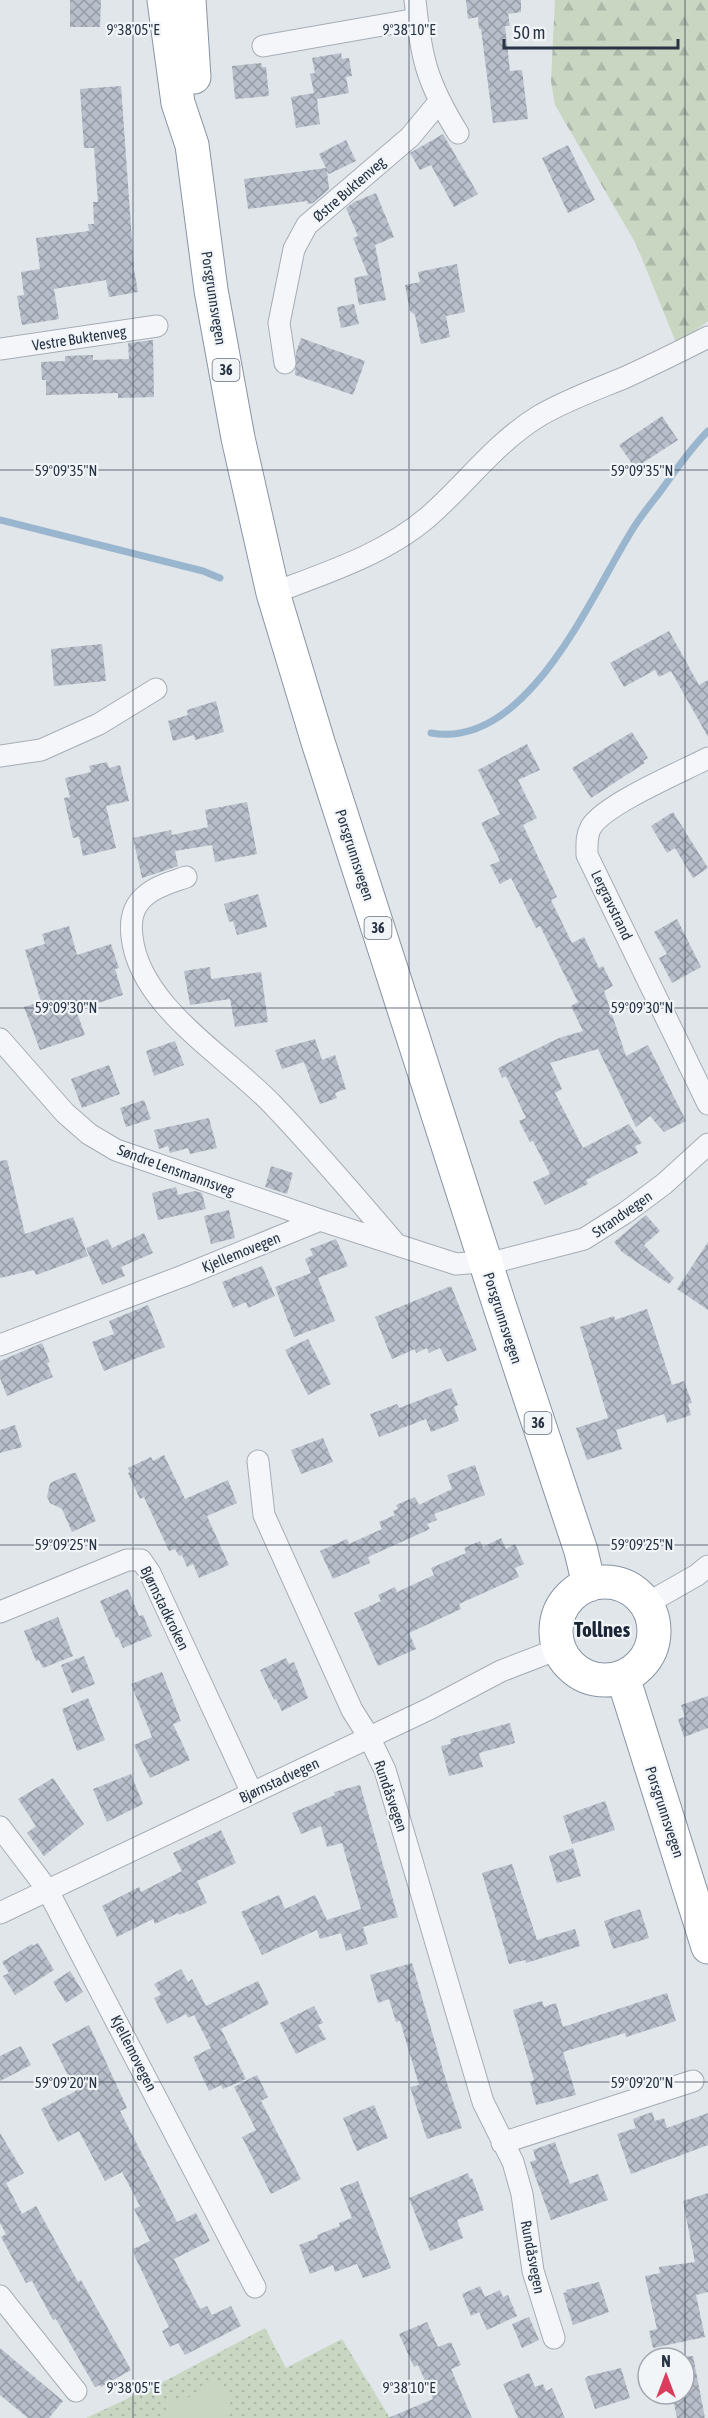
<svg xmlns="http://www.w3.org/2000/svg" width="708" height="2418" viewBox="0 0 708 2418" font-family="'Asap Condensed',sans-serif">
<style>
.forest{fill:url(#forest-firs)}
.park{fill:url(#park-dots)}
.pitch{fill:#c8d6c2}
.lines{fill:none;stroke-linecap:round;stroke-linejoin:round}
.stream{stroke:#99b6ce;stroke-width:7}
.building{fill:url(#building-cross-hatch)}
.street-casing{stroke:#a6adb6;stroke-width:23}
.highway-casing{stroke:#8794a3;stroke-width:35}
.street{stroke:#f5f6f9;stroke-width:21}
.highway{stroke:#fff;stroke-width:33}
.ticks{fill:none;stroke:#283445;stroke-width:1.5;stroke-opacity:0.45}
.labels{text-anchor:middle;dominant-baseline:central;stroke-width:4.5;stroke-linejoin:round;paint-order:stroke}
.shield{fill:#f1f5f8;stroke:#646e7b;stroke-width:1.5}
.shield-label{font-size:14px;font-weight:bold;fill:#283445}
.street-label{font-size:15px;fill:#283445;stroke:#f1f5f8}
.district-label{font-size:21px;font-weight:bold;fill:#1a2535;stroke:#f1f5f8}
.ticks-label{font-size:15px;text-anchor:middle;fill:#283445;stroke:#f1f5f8;stroke-width:4.5;stroke-linejoin:round;paint-order:stroke}
</style>
<defs>
<pattern id="forest-firs" width="22" height="20" patternUnits="userSpaceOnUse" patternTransform="scale(1.5)"><rect width="22" height="20" fill="#c8d6c2"/><path d="M5 1l3.5 6h-7zM16 11l3.5 6h-7z" fill="#acb8a8"/></pattern>
<pattern id="park-dots" width="8" height="8" patternUnits="userSpaceOnUse" patternTransform="scale(1.5)"><rect width="8" height="8" fill="#c8d6c2"/><path d="M2 2h.1M6 6h.1" fill="none" stroke="#acb8a8" stroke-width="1.8" stroke-linecap="round"/></pattern>
<pattern id="building-cross-hatch" width="8" height="8" patternUnits="userSpaceOnUse" patternTransform="scale(1.5)"><rect width="8" height="8" fill="#b8bfca"/><path d="M0 0l8 8M0 8l8-8" fill="none" stroke="#969ca6"/></pattern>
</defs>
<rect width="100%" height="100%" fill="#e1e6eb"/>
<path class="forest" d="M555,0h153v321l-31,24 -41,-101 -81,-139 -4,-24z"/>
<path class="park" d="M265,2328l21,40 56,-29 48,79h-304l81,-38z"/>
<path class="pitch" d="M207,2382h11l9,6c6,12 5,22 -6,30h-51l-7,-16 32,-6 3,-8z"/>
<g class="lines">
<path class="stream" d="M0,520l203,51 17,7
M431,733c96,17 159,-135 200,-201 8,-14 19,-27 29,-40 15,-21 30,-43 48,-61"/>
</g>
<path class="building" d="M70,0h31l-1,27h-30z
M466,0h55v12l-13,2 2,12h-5l5,45 12,-1 6,49 -35,4 -12,-94h-2l-1,-12 -10,2z
M341,53l1,6 7,-1 3,18 -6,1 3,16 -32,6 3,25 -24,4 -5,-31 23,-4 -4,-19 5,-1 -3,-15z
M261,63l1,4h4l3,29 -34,3 -3,-33z
M121,86l13,183 4,23 -29,5 -3,-17 -52,9 5,30 -37,6 -5,-29 7,-1 -3,-23 19,-3 -4,-31 53,-7 -1,-7h6l-1,-22h5l-4,-54h-10l-4,-59z
M443,134l35,60 -24,13 -23,-42 -11,5 -10,-17z
M346,140l10,21 -27,13 -2,-3 2,18 -16,14 -5,1 -1,-3 -59,8 -4,-30 82,-11 -7,-14z
M568,145l27,55 -27,13 -26,-55z
M376,193l18,44 -19,8 11,55 -27,5 -5,-27 14,-3 -15,-37 5,-2 -12,-28 8,-6z
M457,264l8,48 -19,4 4,21 -29,7 -6,-29 -5,-4 -5,-26 15,-3 -2,-10z
M354,304l5,20 -18,4 -4,-21z
M301,338l64,23 -12,34 -58,-20 1,-22z
M153,340l1,57 -36,1v-5l-72,2v-15h-4l-1,-18 24,-1v-5l28,-1v5l36,-1 -1,-16z
M662,416l16,24 -43,28 -16,-23z
M669,631l30,54 9,-5v57l-37,-66 -12,6 -4,-7 -31,17 -14,-24z
M102,644l4,37 -52,5 -3,-37z
M216,701l8,31 -29,8 -1,-5 -21,6 -5,-20 20,-6 -1,-5z
M632,732l16,26 -5,3 2,2 -54,35 -19,-30z
M527,744l13,26 -22,10 19,38 -14,7 34,72 -6,3 21,43 12,-6 15,31 4,-2 10,20 -9,5 22,65 22,-11 38,76 -22,11 -14,-16 -14,11 -38,-78 -48,14 12,26 -7,4 28,55 46,-24 13,19 -7,3 3,7 -52,27 2,4 -43,21 -12,-23 17,-8 -17,-33 -3,1 -11,-21 7,-3 -20,-42 -4,2 -4,-10 61,-30 24,-7 -12,-25 7,-4 -38,-76 -4,2 -25,-50 -11,6 -10,-19 10,-4 -19,-38 19,-9 -22,-44z
M107,762l2,6 11,-3 9,36 -23,5 10,42 -33,8 -4,-19 -6,1 -9,-40 6,-1 -5,-19 26,-6 -2,-6z
M247,802l10,52 -42,8 -3,-17 -37,6 3,15 -36,12 -9,-40 38,-8 1,5 36,-8 -3,-17z
M673,812l35,56 -15,10 -18,-30 -8,5 -16,-27z
M258,894l9,33 -30,8 -4,-14 -4,1 -5,-18z
M677,919l24,48 -29,16 -13,-25 8,-4 -13,-22z
M69,926l8,29 34,-11 8,24 -4,1 8,26 -47,15 9,25 -45,15 -16,-43 17,-5 -16,-52 20,-6 -3,-10z
M210,967l1,12 50,-7 7,50 -33,5 -5,-28 -40,6 -6,-34z
M315,1039l7,21 13,-5 11,34 -11,4 2,5 -17,6 -16,-42 -22,7 -7,-19z
M175,1041l9,24 -30,11 -8,-25z
M109,1065l11,29 -38,14 -11,-29z
M144,1100l7,19 -25,8 -6,-19z
M209,1118l8,30 -27,6 -2,-6 -18,5 -2,-7 -9,3 -5,-19z
M7,1160l18,74 48,-17 15,39 -52,19 -2,-5 -34,8v-117z
M271,1166l22,7 -6,21 -22,-7z
M176,1187l2,8 17,-4 7,2 4,16 -48,11 -6,-27z
M229,1210l6,28 -24,6 -7,-28z
M646,1215l14,16 -16,14 30,33 -5,6 -47,-32 -8,-10z
M144,1233l9,20 -32,14 4,9 -23,9 -16,-37 22,-9 4,9z
M336,1239l12,27 -30,12 17,43 -41,16 -19,-50 36,-14 -6,-14 8,-4 -3,-6z
M708,1242v68l-31,-21z
M262,1266l13,30 -27,12 -2,-6 -13,6 -11,-26z
M451,1286l26,64 -30,12 -7,-14 -11,5 -2,-5 -11,5 -1,-4 -23,10 -17,-42z
M148,1305l17,42 -61,24 -12,-29 22,-8 -5,-13z
M647,1309l25,76 12,-4 8,22 -4,1 3,11 -24,8 -3,-9 -48,16 6,19 -35,11 -11,-32 32,-10 -28,-91 34,-11 1,4z
M308,1339l23,45 -23,11 -23,-45z
M42,1343l8,19 -3,1 6,14 -46,19 -7,-18v-17z
M451,1388l7,17 -4,2 5,14 -28,11 -5,-13 -47,18 -9,-23 27,-10 2,4z
M15,1425l7,22 -22,6v-23z
M323,1438l10,24 -32,12 -10,-24z
M164,1455l21,44 43,-19 9,23 -30,13 22,49 -30,13 -6,-14 -6,3 -5,-12 -3,1 -4,-7 -6,2 -25,-54 -4,2 -12,-26 2,-1 -2,-4 23,-11 2,4z
M475,1465l10,30 -51,19 3,6 -10,4 3,5 -62,28 2,6 -37,16 -13,-28 27,-12 2,5 33,-15 -3,-7 16,-7 -2,-4 5,-2 -2,-4 19,-8 4,8 33,-16 -5,-14z
M73,1473h3l20,48 -24,11 -10,-23 -12,-6 -3,-6 3,-14z
M501,1538l5,11 9,-5 9,20 -9,4 4,9 -60,27 2,5 -52,24 7,16 -38,17 -24,-53 27,-12 -3,-6 17,-8 2,5 37,-17 -3,-7 35,-15 -2,-5 16,-7 3,6z
M128,1589l11,27 4,-1 9,21 -29,12 -5,-11 -2,1 -16,-37z
M58,1617l15,39 -30,12 -4,-8 -3,1 -12,-30z
M84,1656l11,28 -23,9 -11,-28z
M286,1658l3,6 5,-2 14,36 -26,13 -6,-12 -2,1 -14,-30z
M162,1672l19,49 -8,3 17,36 -40,18 -16,-33 18,-8 -21,-53z
M708,1696v32l-24,9 -6,-18 7,-2 -4,-12z
M88,1698l17,42 -28,11 -15,-42z
M510,1723l5,20 -36,10 4,14 -34,9 -8,-30 10,-2 -1,-5z
M131,1774l12,30 -36,18 -14,-33z
M53,1778l31,46 -40,32 -17,-23 9,-7 -18,-27z
M360,1785l38,132 -35,10 5,17 -22,7 -5,-18 -21,6 -3,-9 -55,25 -21,-43 38,-17 6,14 30,-14 12,25 34,-11 -19,-66 -15,4 -6,-21 -20,8 -9,-21 43,-18 -1,-3z
M605,1801l10,29 -43,14 -9,-28z
M221,1830l15,33 -39,18 10,22 -28,12 -1,-2 -23,11 -2,-5 -36,18 -15,-31 37,-19 2,5 41,-21 -9,-18z
M573,1848l8,28 -24,7 -8,-27z
M512,1864l25,76 38,-11 5,17 -54,17 -1,-3 -16,4 -27,-91z
M640,1909l9,29 -36,11 -9,-28z
M38,1943l16,27 -39,25 -12,-19 6,-3 -7,-11 30,-18 1,2z
M412,1963l33,114 17,51 -35,11 -17,-52 9,-2 -19,-64 -4,1 -7,-23 -11,4 -8,-28z
M181,1969l7,13 4,-3 14,27 52,-25 11,23 -48,25 25,50 -23,10 -2,-4 -12,6 -16,-34 18,-9 -17,-33 -6,3 -2,-4 -19,10 -13,-26 7,-3 -7,-11z
M70,1971l13,21 -17,11 -13,-21z
M667,1993l9,28 -50,16 -1,-4 -62,19 13,43 -40,10 -6,-23 4,-2 -21,-70 29,-9 2,6 12,-4 7,24z
M314,2006l9,17 -5,2 8,14 -30,15 -16,-31z
M89,2025l38,83 -7,3 57,111 19,-9 14,28 -36,18 26,50 7,-3 5,9 19,-9 10,20 -56,29 -7,-12 -8,4 -8,-16 7,-4 -34,-70 -2,-8 17,-8 -16,-32 6,-3 -18,-34 -17,9 -26,-50 -21,11 -17,-33 35,-18 -24,-47z
M21,2046l10,19 -31,16v-25z
M257,2075l11,22 -7,4 40,78 -30,15 -29,-57 14,-7 -22,-43z
M374,2105l14,33 -31,13 -14,-33z
M652,2112l3,9 9,-3 3,10 41,-15v32l-77,29 -14,-40 19,-6 -3,-9z
M0,2133l24,40 -18,10 16,31 14,-8 42,76 3,-2 50,90 -30,17 -1,-2 -5,2 -39,-68 -3,1 -21,-39 -6,2 -25,-46 5,-3 -6,-11z
M555,2142l15,42 28,-10 10,26 -57,20 -21,-58 6,-2 -3,-10z
M468,2173l2,6 2,-1 12,32 -27,10 6,18 -33,13 -21,-53z
M358,2181l33,87 -28,10 -6,-14 -22,8 -2,-7 -23,9 -11,-29 19,-7 -1,-3 23,-9 -1,-3 13,-5 -12,-30z
M708,2193v99l-12,3 9,42 -52,11 -4,-17 8,-2 -12,-53 15,-3 -1,-6 36,-5 -12,-61z
M599,2282l10,30 -36,13 -10,-32 4,-1 -1,-2z
M480,2286l5,11 15,-7 3,7 5,-2 9,21 -30,14 -8,-18 -8,4 -9,-22z
M529,2317l10,23 -17,8 -10,-24z
M427,2322l11,25 13,-5 10,23 -10,4 21,49h-84l45,-19 -15,-34 -4,2 -15,-33z
M0,2348l63,53 -14,17h-21l-28,-23z
M693,2356l12,62h-28l-5,-24h12v-37z
M621,2368l9,30 -35,11 -10,-30 3,-3z
M529,2373l6,14 8,-3 3,7 6,-3 13,30h-47l-15,-34z"/>
<g class="lines">
<defs>
<path id="street" d="M415,0c6,58 12,83 43,133
M263,46l154,-27
M0,349l157,-23
M285,363l-6,-40 15,-74 13,-24 103,-88 29,-35
M273,593c53,-20 112,-39 155,-76 38,-33 67,-74 111,-101 27,-16 58,-27 87,-39 28,-13 55,-26 82,-40
M0,756l41,-6 58,-26 57,-35
M708,758c-27,14 -103,46 -117,69 -5,9 -4,18 -4,28l121,249
M186,877c-14,5 -30,9 -41,19 -13,11 -15,25 -13,41 8,70 94,119 140,167 43,45 83,92 123,139
M0,1039l65,74 24,21 27,16 204,70
M0,1345l183,-69 137,-56 136,44 47,-4 81,-21 41,-26 39,-29 44,-40
M258,1461l6,54 88,195 17,27 16,33 98,332 30,60 9,32 11,77 21,67
M646,1604l51,-29 11,-9
M0,1612l127,-52h14l9,13 102,220
M0,1827l47,62 208,398
M0,1913l429,-204 72,-38 57,-22
M502,2143l191,-62
M0,2296l76,95"/>
<path id="highway" d="M164,0l14,103 14,42 19,145 27,148 35,155 45,149 180,559 83,250 8,34
M189,0l5,77
M556 1631a49 49 0 1 1 98 0a49 49 0 1 1-98 0Z
M623,1677l85,270"/>
</defs>
<use href="#street" class="street-casing"/>
<use href="#highway" class="highway-casing"/>
<use href="#street" class="street"/>
<use href="#highway" class="highway"/>
</g>
<path class="ticks" d="M133,0v2418M409,0v2418M685,0v2418M0,470h708M0,1008h708M0,1545h708M0,2082h708"/>
<g class="labels">
<g class="shield">
<rect x="212.5" y="359" width="27" height="22" rx="4.5"/>
<rect x="364.5" y="917" width="27" height="22" rx="4.5"/>
<rect x="524.5" y="1412" width="27" height="22" rx="4.5"/>
</g>
<g class="shield-label">
<text x="226" y="370">36</text>
<text x="378" y="928">36</text>
<text x="538" y="1423">36</text>
</g>
<g class="street-label">
<text transform="translate(349 189) rotate(-41)">Østre Buktenveg</text>
<text transform="translate(214 298) rotate(81)">Porsgrunnsvegen</text>
<text transform="translate(79 338) rotate(-9)">Vestre Buktenveg</text>
<text transform="translate(355 855) rotate(72)">Porsgrunnsvegen</text>
<text transform="translate(612 905) rotate(64)">Lergravstrand</text>
<text transform="translate(176 1170) rotate(20)">Søndre Lensmannsveg</text>
<text transform="translate(622 1214) rotate(-35)">Strandvegen</text>
<text transform="translate(241 1252) rotate(-22)">Kjellemovegen</text>
<text transform="translate(503 1318) rotate(72)">Porsgrunnsvegen</text>
<text transform="translate(165 1608) rotate(64)">Bjørnstadkroken</text>
<text transform="translate(279 1780) rotate(-25)">Bjørnstadvegen</text>
<text transform="translate(391 1796) rotate(71)">Rundåsvegen</text>
<text transform="translate(665 1812) rotate(72)">Porsgrunnsvegen</text>
<text transform="translate(134 2053) rotate(63)">Kjellemovegen</text>
<text transform="translate(533 2257) rotate(79)">Rundåsvegen</text>
</g>
<g class="district-label">
<text x="602" y="1629">Tollnes</text>
</g>
</g>
<g class="ticks-label">
<text x="133" y="35">9°38'05"E</text>
<text x="409" y="35">9°38'10"E</text>
<text x="66" y="476">59°09'35"N</text>
<text x="642" y="476">59°09'35"N</text>
<text x="66" y="1013">59°09'30"N</text>
<text x="642" y="1013">59°09'30"N</text>
<text x="66" y="1550">59°09'25"N</text>
<text x="642" y="1550">59°09'25"N</text>
<text x="66" y="2088">59°09'20"N</text>
<text x="642" y="2088">59°09'20"N</text>
<text x="133" y="2393">9°38'05"E</text>
<text x="409" y="2393">9°38'10"E</text>
</g>
<g transform="translate(666 2376)"><circle r="28" fill="#f1f5f8" stroke="#a1a8b0" stroke-width="1.5"/>
<path d="M0-4.5L10 22L0 15L-10 22Z" fill="#da3c5c"/>
<text y="-9" font-size="16" font-weight="bold" text-anchor="middle" fill="#283445">N</text>
</g>
<path d="M504 39v9h174v-9" fill="none" stroke="#283445" stroke-width="3"/>
<text x="513" y="39" font-size="18" fill="#283445" stroke="#f1f5f8" stroke-width="4.5" paint-order="stroke">50 m</text>
</svg>
